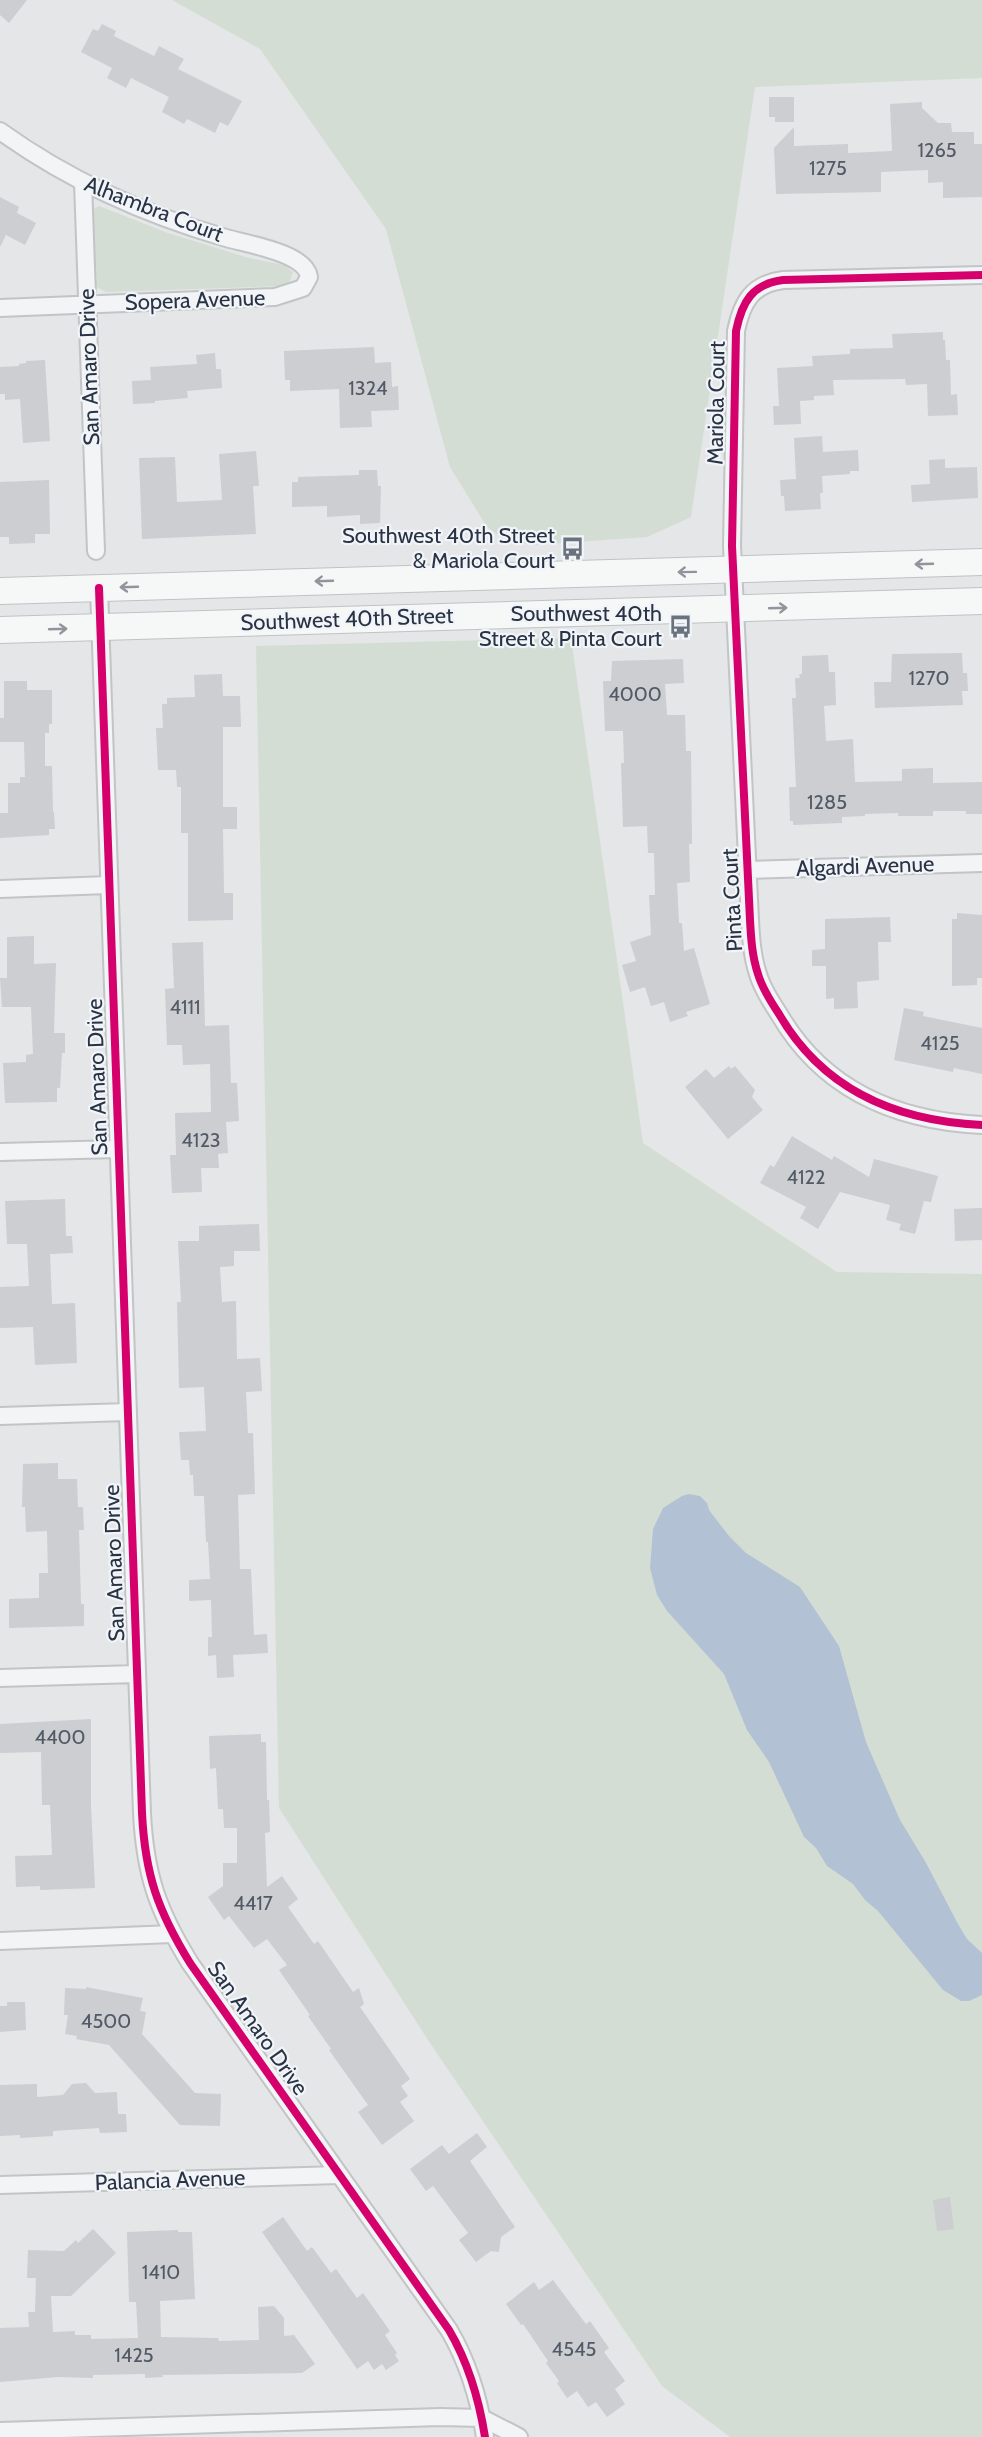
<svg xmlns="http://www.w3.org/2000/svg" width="982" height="2437" viewBox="0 0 982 2437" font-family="Cabin,sans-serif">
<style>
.green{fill:#d4ddd3}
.water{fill:#b2c2d4}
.building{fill:#ccced1}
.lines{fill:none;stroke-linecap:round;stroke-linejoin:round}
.minor-casing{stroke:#c2c4c6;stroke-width:20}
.primary-casing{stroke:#bfc3c6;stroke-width:28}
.minor{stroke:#f2f4f5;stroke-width:16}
.primary{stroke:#f6f7f7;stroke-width:26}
.cycleway-casing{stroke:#f1f4f8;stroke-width:11}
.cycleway{stroke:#d6006c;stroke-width:8}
.oneway{stroke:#90959d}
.labels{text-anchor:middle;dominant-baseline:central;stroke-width:4.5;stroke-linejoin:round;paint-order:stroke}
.number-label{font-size:20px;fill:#525a67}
.street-label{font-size:22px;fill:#293343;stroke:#f1f4f8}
.poi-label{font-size:22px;fill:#293343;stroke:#f1f4f8;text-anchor:end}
</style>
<rect width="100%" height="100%" fill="#e4e6e8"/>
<path class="green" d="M172,0h810v78l-227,9 -64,430 -44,20 -113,8 -28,-4 -19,-14 -37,-60 -64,-238 -126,-180z
M99,206l69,27 81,25 35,7 9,7 -3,9 -8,5 -176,6 -11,-6 -3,-76z
M571,638l72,505 194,129 145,2v1163h-252l-68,-51 -234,-346 -149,-232 -23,-1162z"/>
<path class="water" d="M689,1494l11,2 7,7 2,7 20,26 17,17 54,34 39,59 27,96 34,78 25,41 33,63 9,15 15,14v42l-13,6h-8l-18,-11 -65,-79 -13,-11 -12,-16 -26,-18 -11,-18 -12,-11 -35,-75 -22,-32 -23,-56 -57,-63 -10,-16 -7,-27 3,-39 10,-21 19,-12z"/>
<path class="building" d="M0,0h27l-18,23 -9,-8z
M102,24l14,7 -2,5 40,20 5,-10 25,13 -6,10 64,32 -14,25 -8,-4 -5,11 -28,-14 -3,5 -22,-12 7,-15 -38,-19 -5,10 -19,-10 5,-10 -31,-16 12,-23 5,2z
M769,97h25v25h-19v-5h-6z
M922,102v6l16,15h13l1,9h22v12h8v53l-39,1v-16l-15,1v-13l-47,2v20l-105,2 -2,-46 20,-21v19l54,-2v9l44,-2 -2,-47z
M0,197l19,10 -2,6 19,10 -11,22 -19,-10 -6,12z
M943,332v8h2l1,20h4l1,35 6,-1 1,21 -30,1 -1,-32 -21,1 -1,-6 -72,1 1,15 -20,1v4l-14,1 1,23 -27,1 -1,-19h6l-2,-38 36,-2 -1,-10 38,-2v-5l43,-1 -1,-14z
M374,347l1,16 16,-1 1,25 6,-1 1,24 -28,1 1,16 -32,1 -1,-39 -49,2v-11h-5l-1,-29z
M215,353l1,16h5l1,19 -35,3 1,7 -33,3v2l-22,1 -1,-23 19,-1 -1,-13 47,-3 -1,-9z
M45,360l5,81 -27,2 -3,-44 -15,1v-6h-5v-27l19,-1v-2l7,-1v-2z
M822,436l1,16 35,-2 1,21h-9v3l-28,2 1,17h-3l1,16 -36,2 -1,-15h-3l-1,-16 16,-1 -2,-41z
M256,451l3,35h-6l3,48 -114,5 -3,-81 36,-1 2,45 45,-2 -3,-46z
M945,459v9l32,-1 1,31 -66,4 -1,-17 19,-1 -1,-24z
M359,470h18l1,16h3l-1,37 -20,1v-9l-33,2v-11l-35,1v-25h6v-5l61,-2z
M49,480l1,54h-15v9l-26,1v-7h-9v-55z
M962,653l1,20h4l1,18h-6l1,14 -88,3 -1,-26h17l1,-28z
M828,655l1,17h6l1,33 -12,1 2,35 27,-2 2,43 47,-1v-12l31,-1v15l49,-1v32h-16v-3h-33v5h-35v-3l-33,1v2l-23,1v6l-49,2v-4h-3l-1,-34h7l-4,-89h4l-1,-20h5l-1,-4h3v-18z
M683,659l1,24 -19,1 2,31h18l1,36h5l1,93h-3l1,38 -13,1 2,40h3l2,28 10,-3 16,56 -24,8 2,4 -18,6 -6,-20 -13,4 -6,-19 -15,5 -8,-27 14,-4 -6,-19 21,-7 -2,-40h6l-1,-42h-6l-1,-27 -24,1 -2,-64h3l-1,-32h-18l-2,-50h8l1,-20z
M222,674l1,22h17l1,31h-18v80h14v22h-14l1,64h9v27l-45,1v-88h-7v-46h-4l-1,-17h-18l-2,-42h7l-1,-24h5v-6l28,-1 -1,-22z
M4,681h23v9h25v34h-3v9h-4v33h7l1,46h1l1,17h-6v6l-49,3v-25h8v-30h12v-6h5l-1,-35h-24v-24h4z
M957,913l25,2v63h-5v7l-25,1v-67h5z
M890,917l1,25h-13l1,38 -22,2 1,26 -24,1v-11l-8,1v-33h-14v-16l13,-1v-30z
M34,936v28l22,-1 -2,70h11v20h-3l-2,35h-3v14l-52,1 -2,-40 23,-1v-7l7,-1 -2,-47h-29l-2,-29h7v-41z
M203,942l2,84 24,-1 2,58h6l2,38 -13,1 2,31 -10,1 1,14h-18l1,24 -30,1 -2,-38h6l-1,-42 36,-1 -1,-48 -27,1 -1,-20h-15l-2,-56 9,-1 -2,-45z
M904,1008l20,4 -1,4 59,12v46l-28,-6 -1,4 -59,-12z
M729,1066l2,3 4,-3 20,24 -3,7 11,13 -35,29 -43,-52 21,-18 8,9z
M792,1136l40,24 2,-4 35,21 5,-18 64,17 -7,26 -7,-1 -9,33 -16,-4 2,-6 -15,-4 4,-15 -50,-13 -22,37 -18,-11 6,-11 -46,-24 10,-18 4,2z
M65,1199l1,37h6l1,17 -23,1 2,50 23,-1 2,60 -42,2 -2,-38 -33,1v-41l29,-1 -2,-42h-20l-2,-43z
M982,1208v32l-27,1 -1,-32z
M259,1224l1,27h-26v15l-14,1 2,35 14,-1 1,58 23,-1 2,33 -16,1 2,41h5l2,61 -17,1 2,74h11l3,66 13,-1 1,19 -35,2 1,22 -17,1 -1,-23 -8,1v-19h4l-1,-37 -22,1v-21l21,-1 -2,-37h-2l-2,-46h-10l-1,-21h-3l-1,-15h-8l-2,-28 27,-1 -2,-44 -25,1 -2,-86h4l-3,-61h21v-15z
M58,1463v16h19l1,28h5l1,23h-5l2,74h3v22l-75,2v-29l30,-1v-25h9l-1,-42 -21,1 -1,-25h-3l1,-43z
M91,1719v87l4,82 -55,2v-4l-24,1 -1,-31 37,-1 -2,-50h-8l-1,-53 -41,1v-29z
M261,1734v8h5l1,58h2l1,32 -5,1 2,54 15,-11 16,23 -10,8 26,37 4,-3 35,51 6,-4 5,16 -4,3 50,72 -9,7 7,10 -8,6 14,19 -32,24 -24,-33 10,-7 -39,-55 2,-1 -23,-33 2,-1 -31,-45 8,-5 -20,-26 -13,9 -25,-32 -5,4 -16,-23 15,-11v-23h14v-35h-13l-1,-19h-5l-2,-41 -6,1 -1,-33z
M86,1987l57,11 -3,13 6,1 -4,22 53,59 26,1 -1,32 -40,-1 -71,-80 -33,-6 1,-3 -12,-2 3,-19h-4l1,-27 21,1z
M7,2002h18l1,28 -26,2v-26h7z
M86,2083l9,10 22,-1 1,22h8l1,18 -27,1 -1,-5 -46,3v5l-33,2v-3l-20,1v-51l37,-1v13l26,-2 9,-11z
M477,2133l10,14 -17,14 45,66 -14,10 -2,15 -8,-1 -15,11 -17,-22 9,-7 -35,-47 -7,5 -16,-22 32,-24 7,9z
M950,2197l4,32 -17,2 -4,-31z
M283,2217l24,34 5,-4 19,26 5,-4 21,29 6,-5 27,38 -5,4 12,18 -2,2 4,6 -13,9 -4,-6 -8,6 -6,-9 -11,8 -95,-137z
M93,2229l23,24 -45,43h-20l2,36 22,-1v4h16v4l47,-1 -2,-36h-7l-2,-70 51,-2v2h14l3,67 -35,2 1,36 57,1 1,3 40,-1 -1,-33 16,-1 10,12v18l10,-1 21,29 -13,9 -140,2 1,2 -18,1v-4l-52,1v3l-35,-1 -58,5v-54l29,-1 -1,-15h7l1,-34h-9l1,-28 36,1 12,-11 2,3z
M553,2280l33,44 4,-3 19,27 -5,4 21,29 -10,8 10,15 -18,13 -11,-15 -8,5 -11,-16 -10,7 -10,-15 2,-2 -13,-18 2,-2 -25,-37 -2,1 -15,-21 28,-22 5,8z"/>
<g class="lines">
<defs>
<path id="minor" d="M0,131c68,49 146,84 226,107 21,6 80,15 83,39l-6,11 -28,9 -275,11
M83,182l13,369
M982,275l-199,5c-31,4 -41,22 -47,51l-4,215 18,374c1,18 2,36 8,54 4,14 13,28 21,40 44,76 118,107 203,111
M99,588l43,1225c3,62 16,98 48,150l259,367c20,34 30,69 36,107
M748,870l234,-7
M0,889l108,-4
M0,1152l118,-3
M0,1416l127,-4
M0,1678l136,-4
M0,1941l172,-7
M0,2185l339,-10
M0,2431l440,-14 42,1 37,19"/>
<path id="primary" d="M0,591l982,-29
M0,630l982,-29"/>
</defs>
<use href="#minor" class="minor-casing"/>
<use href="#primary" class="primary-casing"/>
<use href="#minor" class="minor"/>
<use href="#primary" class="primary"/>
<defs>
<path id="cycleway" d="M982,275l-199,5c-31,4 -41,22 -47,51l-4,215 18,374c1,18 2,36 8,54 4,14 13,28 21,40 44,76 118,107 203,111
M99,588l43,1225c3,62 16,98 48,150l259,367c20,34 30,69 36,107"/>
</defs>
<use href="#cycleway" class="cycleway-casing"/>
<use href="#cycleway" class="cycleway"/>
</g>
<defs><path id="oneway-shaft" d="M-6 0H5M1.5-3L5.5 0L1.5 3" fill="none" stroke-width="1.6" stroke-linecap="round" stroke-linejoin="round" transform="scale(1.5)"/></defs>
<g class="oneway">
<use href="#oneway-shaft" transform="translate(924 564) rotate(178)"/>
<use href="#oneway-shaft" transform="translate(687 572) rotate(179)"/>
<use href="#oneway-shaft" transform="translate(324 581) rotate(178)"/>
<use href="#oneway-shaft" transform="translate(129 587) rotate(178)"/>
<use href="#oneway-shaft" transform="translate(778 608) rotate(-2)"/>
<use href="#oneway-shaft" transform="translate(58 629) rotate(-2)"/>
</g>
<defs>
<symbol id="bus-bare" viewBox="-9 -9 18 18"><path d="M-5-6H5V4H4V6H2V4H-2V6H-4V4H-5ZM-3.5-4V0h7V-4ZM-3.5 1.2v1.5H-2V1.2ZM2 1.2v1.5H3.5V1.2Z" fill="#6a727d" stroke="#f1f4f8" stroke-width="2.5" paint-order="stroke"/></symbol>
</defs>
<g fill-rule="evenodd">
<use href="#bus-bare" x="556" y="532" width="33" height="33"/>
<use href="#bus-bare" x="664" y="610" width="33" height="33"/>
</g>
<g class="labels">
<g class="number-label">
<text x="937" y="150">1265</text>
<text x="828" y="168">1275</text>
<text x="368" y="388">1324</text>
<text x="929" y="678">1270</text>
<text x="635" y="694">4000</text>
<text x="827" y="802">1285</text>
<text x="185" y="1007">4111</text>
<text x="940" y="1043">4125</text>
<text x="201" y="1140">4123</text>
<text x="806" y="1177">4122</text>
<text x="60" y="1737">4400</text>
<text x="253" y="1903">4417</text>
<text x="106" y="2021">4500</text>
<text x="161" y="2272">1410</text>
<text x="574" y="2349">4545</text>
<text x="134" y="2355">1425</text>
</g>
<g class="street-label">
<text transform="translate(154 209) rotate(21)">Alhambra Court</text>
<text transform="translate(195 300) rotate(-2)">Sopera Avenue</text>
<text transform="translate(89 367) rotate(-92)">San Amaro Drive</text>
<text transform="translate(716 403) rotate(-89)">Mariola Court</text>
<text transform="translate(347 619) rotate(-2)">Southwest 40th Street</text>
<text transform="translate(865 866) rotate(-2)">Algardi Avenue</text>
<text transform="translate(732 900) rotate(-93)">Pinta Court</text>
<text transform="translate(97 1077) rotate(-92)">San Amaro Drive</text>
<text transform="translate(114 1563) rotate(-92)">San Amaro Drive</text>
<text transform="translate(258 2028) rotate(55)">San Amaro Drive</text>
<text transform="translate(170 2180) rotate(-2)">Palancia Avenue</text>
</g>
<g class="poi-label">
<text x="555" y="535">Southwest 40th Street<tspan x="555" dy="25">&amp; Mariola Court</tspan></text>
<text x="662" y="613">Southwest 40th<tspan x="662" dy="25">Street &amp; Pinta Court</tspan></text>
</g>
</g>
</svg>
